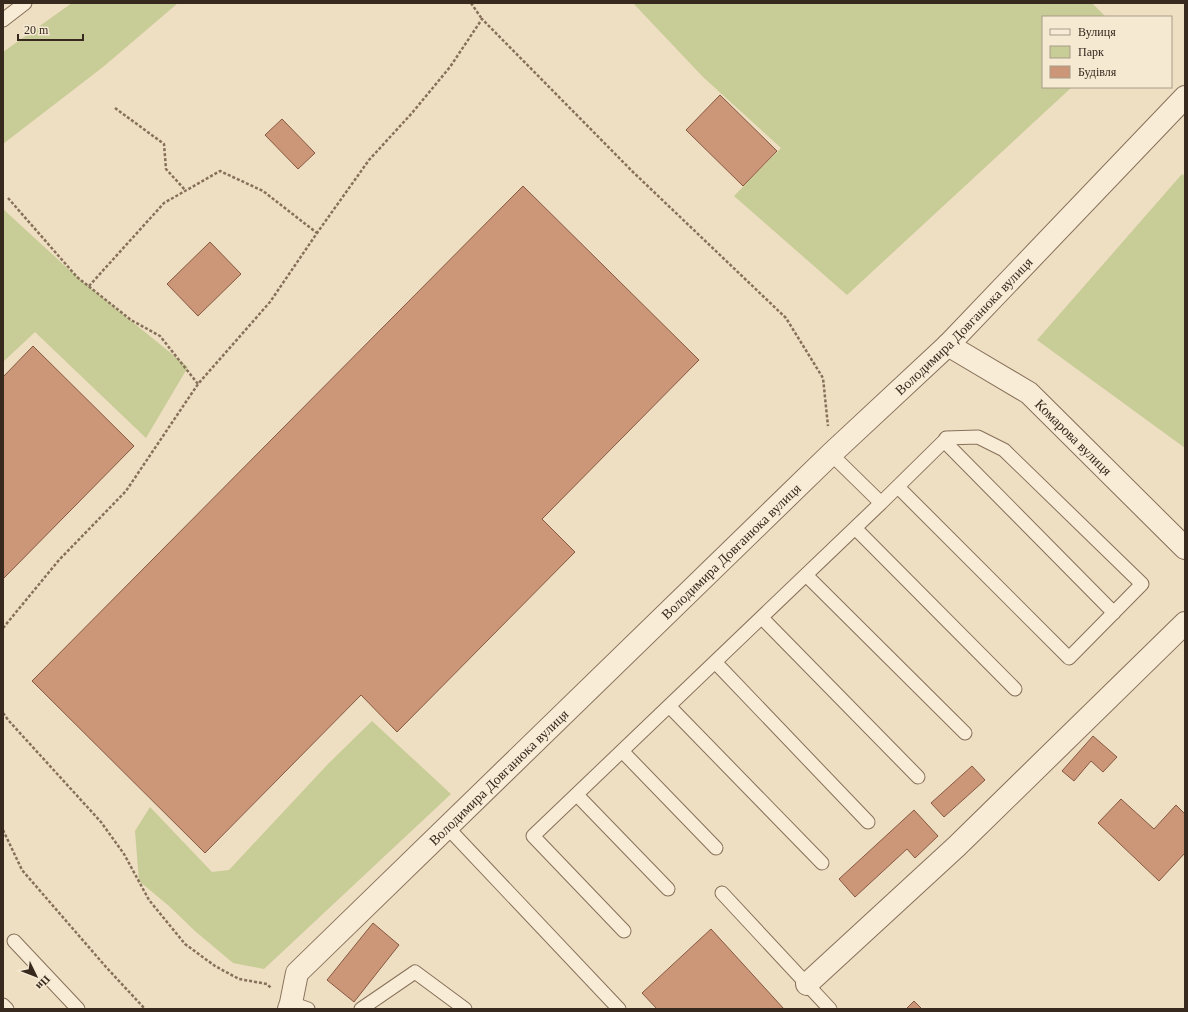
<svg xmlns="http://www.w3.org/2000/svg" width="1188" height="1012" viewBox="0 0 1188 1012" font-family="Georgia,serif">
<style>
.green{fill:#c8cc96}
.building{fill:#cc9779;stroke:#865840}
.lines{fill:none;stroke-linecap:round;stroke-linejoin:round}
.lane-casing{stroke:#87705a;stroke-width:15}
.street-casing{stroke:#87705a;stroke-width:24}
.path{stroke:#87705a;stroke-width:2.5;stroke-dasharray:3 2;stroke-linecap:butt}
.lane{stroke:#f8ecd6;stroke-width:13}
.street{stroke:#f8ecd6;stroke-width:22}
.labels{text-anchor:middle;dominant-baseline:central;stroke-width:3;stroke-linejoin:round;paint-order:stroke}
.street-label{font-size:14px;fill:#37291e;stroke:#f5e9d2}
</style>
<rect width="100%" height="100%" fill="#eedec2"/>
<path class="green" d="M72,3h106l-75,64 -100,77v-92z
M633,3h459l14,14h-63v70h29l-225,208 -113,-99 47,-48 -78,-71z
M1182,174l3,2v272l-148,-108z
M3,209l74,68 111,90 -42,71 -111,-106 -32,30z
M372,721l79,73 -187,175 -31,-6 -38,-32 -26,-25 -30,-25 -4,-50 15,-24 62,65 17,-2 99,-106z"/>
<path class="building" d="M720,95l57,56 -34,35 -57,-56z
M282,119l33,34 -17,16 -33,-34z
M523,186l176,174 -157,159 33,33 -178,180 -36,-37 -156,158 -173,-172z
M210,242l31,32 -43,42 -31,-32z
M33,346l101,100 -131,133v-202z
M1093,736l24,21 -14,15 -12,-11 -17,20 -12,-10z
M972,766l13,14 -41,37 -13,-14z
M1121,799l33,30 22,-24 9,9v39l-26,28 -61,-58z
M914,810l24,26 -23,22 -8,-9 -52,48 -16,-18z
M373,923l26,22 -45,57 -27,-22z
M711,929l73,80h-127l-15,-16z
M914,1001l8,8h-16z"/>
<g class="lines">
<defs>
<path id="lane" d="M3,20l22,-17
M944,441l170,172
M881,503l63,-62 2,-3 32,-1 26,13 138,134 -73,74 -171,-171
M855,528l160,161
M806,575l159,158
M762,618l156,159
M715,662l153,160
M669,706l153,157
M622,751l94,97
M577,795l91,94
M447,827l172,182
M722,893l108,116
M624,931l-91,-95 348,-333 -50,-49
M14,941l64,68
M291,1003l17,6
M3,1005l4,4
M361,1009l54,-37 50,37"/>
<g id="street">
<path id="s1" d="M948,345l81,48 156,155"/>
<path d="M807,984l150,-138 228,-223"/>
<path id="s2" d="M289,1009l2,-6 6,-30 534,-519 117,-109 237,-248"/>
</g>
</defs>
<use href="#lane" class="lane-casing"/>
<use href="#street" class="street-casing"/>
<path class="path" d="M471,3l11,16
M115,108l49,36 2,25 20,22
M8,198l69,79 54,43 29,16 38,48
M89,286l75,-83 56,-32 43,20 54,42
M3,628l56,-68 67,-69 72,-107 72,-82 47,-69 52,-73 43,-47 38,-46 32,-48 151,153 153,146 37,60 5,48
M3,713l6,8 92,101 23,32 25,46 36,44 30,22 24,13 28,5 4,4
M3,830l19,40 84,97 39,42"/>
<use href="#lane" class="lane"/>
<use href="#street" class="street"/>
</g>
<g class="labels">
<g class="street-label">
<text stroke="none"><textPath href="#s2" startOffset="966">Володимира Довганюка вулиця</textPath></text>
<text stroke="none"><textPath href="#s1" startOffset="157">Комарова вулиця</textPath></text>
<text stroke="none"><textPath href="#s2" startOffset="642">Володимира Довганюка вулиця</textPath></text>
<text stroke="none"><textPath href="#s2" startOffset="318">Володимира Довганюка вулиця</textPath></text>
</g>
</g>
<rect width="1188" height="1012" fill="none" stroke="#37291e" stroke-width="8"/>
<rect x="1042" y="16" width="130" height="72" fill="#f5e9d2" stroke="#a99c8a"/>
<rect x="1050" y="29" width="20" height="6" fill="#f8ecd6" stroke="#a99c8a"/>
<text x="1078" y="36" font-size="12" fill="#37291e">Вулиця</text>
<rect x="1050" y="46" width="20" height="12" fill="#c8cc96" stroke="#a99c8a"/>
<text x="1078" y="56" font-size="12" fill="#37291e">Парк</text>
<rect x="1050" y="66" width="20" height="12" fill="#cc9779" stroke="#a99c8a"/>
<text x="1078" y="76" font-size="12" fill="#37291e">Будівля</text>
<g transform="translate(36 976) rotate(133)" stroke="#f5e9d2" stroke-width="3" paint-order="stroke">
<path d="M0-3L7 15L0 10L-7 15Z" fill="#37291e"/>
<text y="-6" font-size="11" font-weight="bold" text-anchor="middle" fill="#37291e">Пн</text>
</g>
<path d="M18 34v6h65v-6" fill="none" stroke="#37291e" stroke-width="2"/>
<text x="24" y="34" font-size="12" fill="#37291e" stroke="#f5e9d2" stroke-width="3" paint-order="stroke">20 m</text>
</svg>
